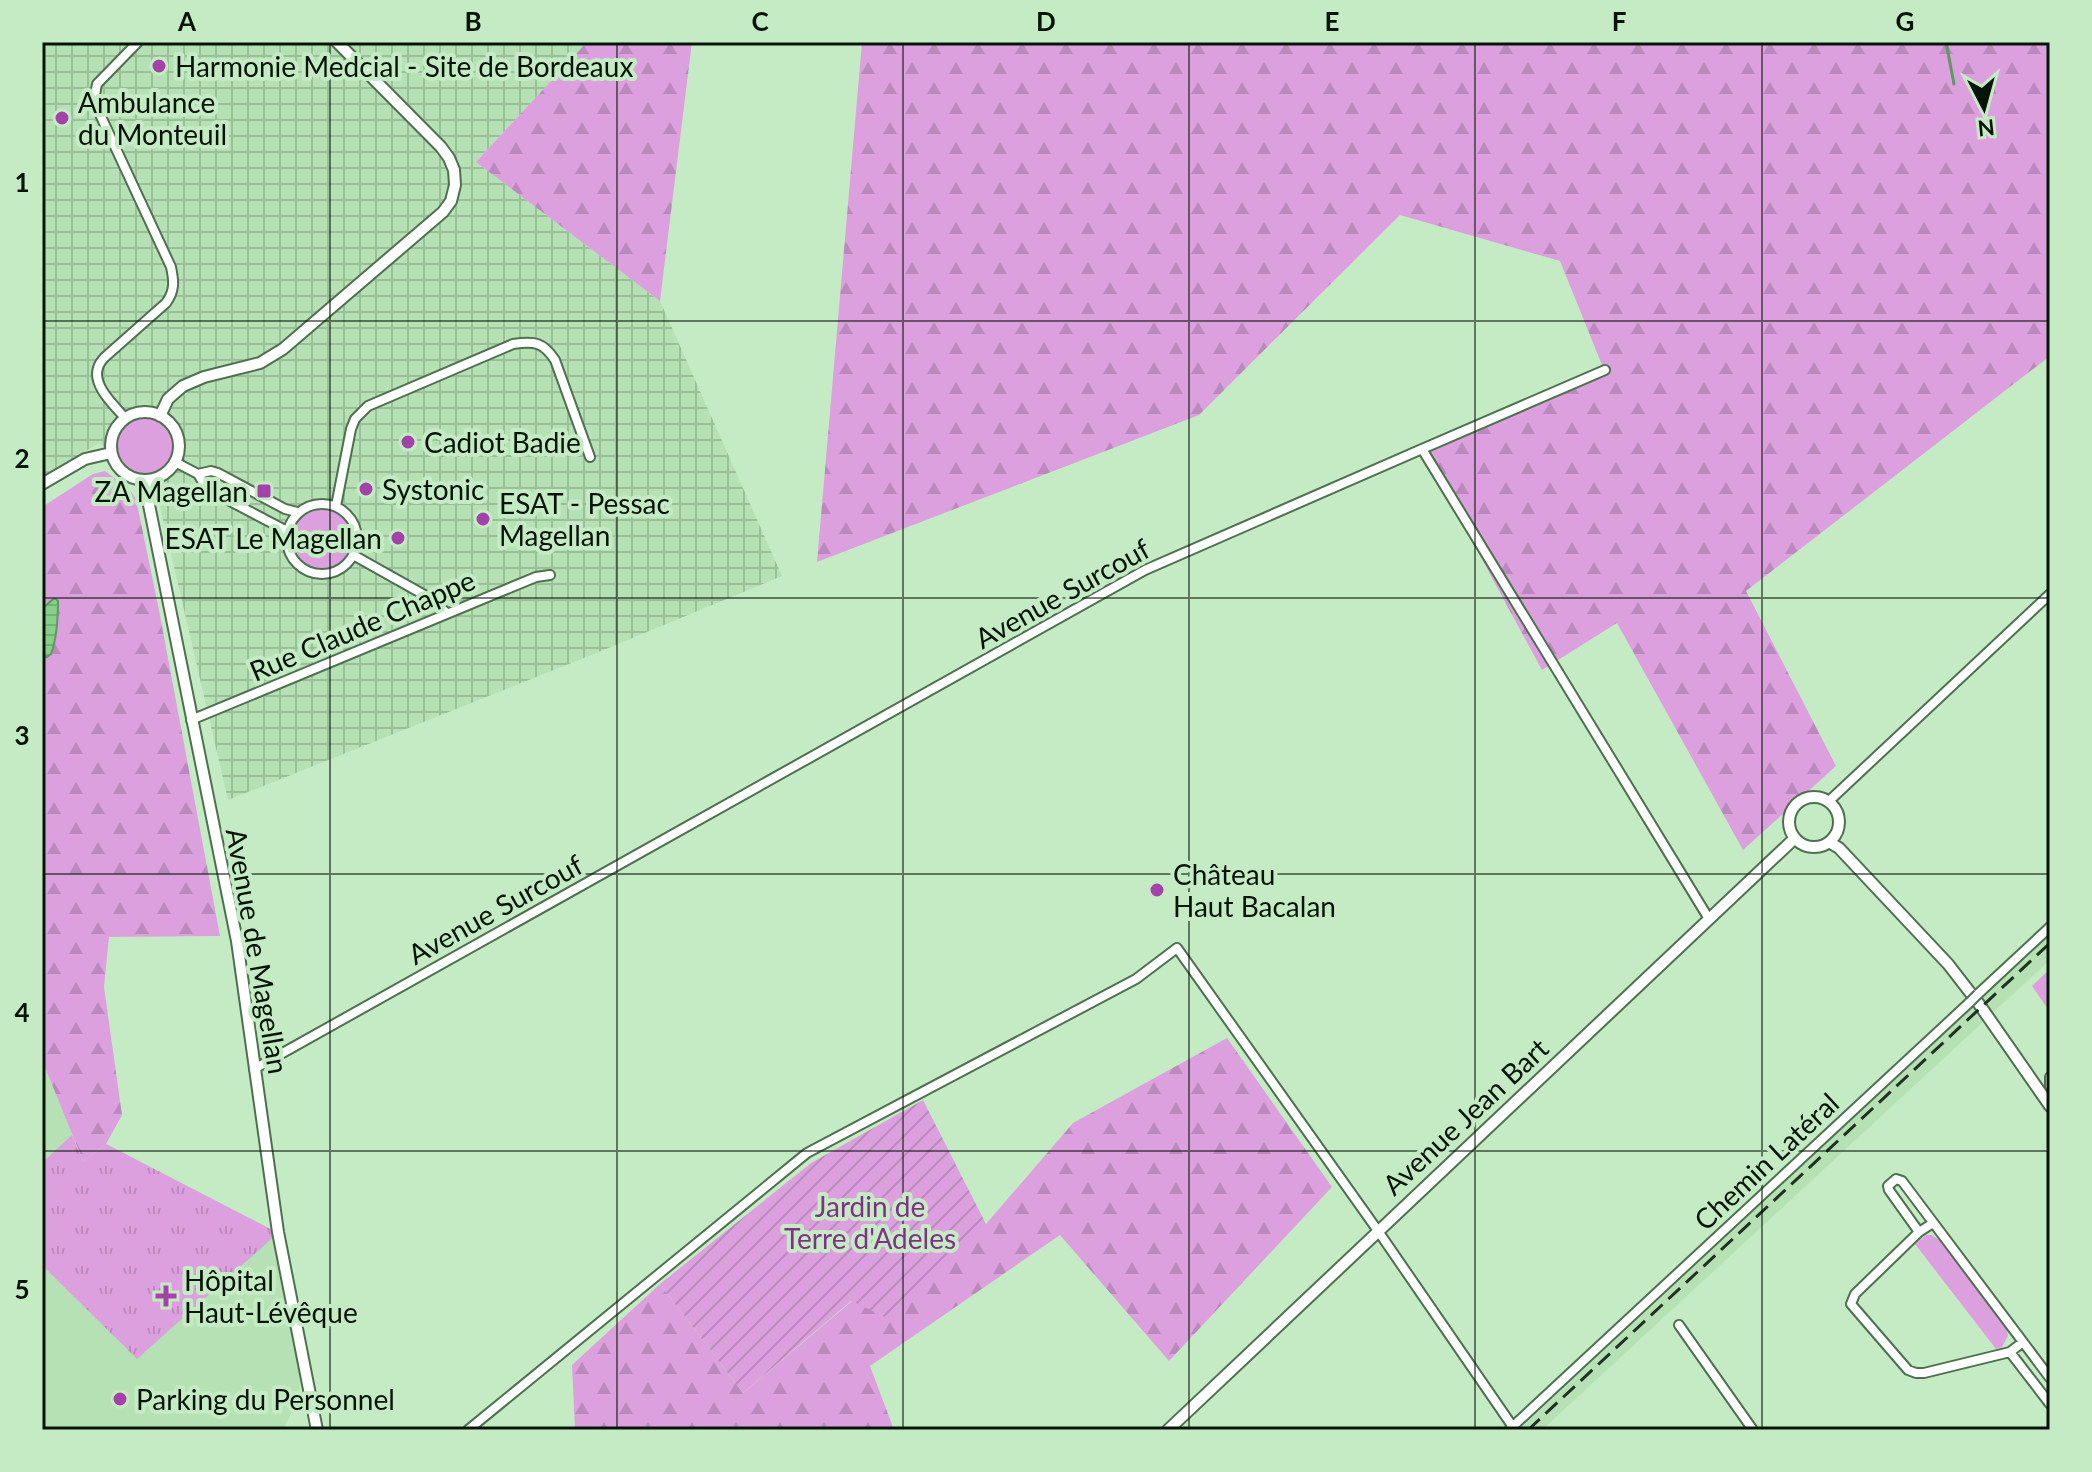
<svg xmlns="http://www.w3.org/2000/svg" width="2092" height="1472" viewBox="0 0 2092 1472" font-family="Lato,sans-serif">
<style>
.built{fill:#b5e1b5}
.industrial{fill:url(#industrial-grid)}
.grass{fill:#dda0df}
.forest{fill:url(#forest-firs)}
.park{fill:url(#park-tufts)}
.garden{fill:url(#garden-furrows)}
.water{fill:url(#water-rules);stroke:#609862;stroke-width:2}
.lines{fill:none;stroke-linecap:round;stroke-linejoin:round}
.stream{stroke:#609862;stroke-width:3}
.minor-casing{stroke:#4e704f;stroke-width:12}
.tertiary-casing{stroke:#4e704f;stroke-width:14}
.minor{stroke:#fff;stroke-width:8}
.tertiary{stroke:#fff;stroke-width:10}
.rail{stroke:#203121;stroke-width:3;stroke-dasharray:16 8;stroke-linecap:butt}
.minor-bridge-casing{stroke:#4e704f;stroke-width:12;stroke-linecap:butt}
.minor-bridge{stroke:#fff;stroke-width:8}
.grid{fill:none;stroke:#071508;stroke-width:2;stroke-opacity:0.55}
.poi-dot{fill:#a342a9;stroke:#c5ebc5;stroke-width:3}
.labels{text-anchor:middle;dominant-baseline:central;stroke-width:8;stroke-linejoin:round;paint-order:stroke}
.poi-label{font-size:28px;fill:#071508;stroke:#c5ebc5;text-anchor:start}
.street-label{font-size:28px;fill:#071508;stroke:#c5ebc5}
.park-label{font-size:28px;fill:#803085;stroke:#c5ebc5}
.neatline{fill:none;stroke:#071508;stroke-width:3}
.grid-label{font-size:26px;text-anchor:middle;font-weight:bold;fill:#071508}
</style>
<defs>
<pattern id="industrial-grid" width="8" height="8" patternUnits="userSpaceOnUse" patternTransform="scale(2)"><rect width="8" height="8" fill="#b5e1b5"/><path d="M0 4h8M4 0v8" fill="none" stroke="#9ac09a"/></pattern>
<pattern id="forest-firs" width="22" height="20" patternUnits="userSpaceOnUse" patternTransform="scale(2)"><rect width="22" height="20" fill="#dda0df"/><path d="M5 1l3.5 6h-7zM16 11l3.5 6h-7z" fill="#bc89be"/></pattern>
<pattern id="park-tufts" width="24" height="20" patternUnits="userSpaceOnUse" patternTransform="scale(2)"><rect width="24" height="20" fill="#dda0df"/><path d="M3 7l-1-3M5 7V3M7 7l1-3M15 17l-1-3M17 17v-4M19 17l1-3" fill="none" stroke="#bc89be"/></pattern>
<pattern id="garden-furrows" width="10" height="10" patternUnits="userSpaceOnUse" patternTransform="scale(2)"><rect width="10" height="10" fill="#dda0df"/><path d="M-1 1l2-2M0 10L10 0M9 11l2-2" fill="none" stroke="#bc89be"/></pattern>
<pattern id="water-rules" width="6" height="5" patternUnits="userSpaceOnUse" patternTransform="scale(2)"><rect width="6" height="5" fill="#86d089"/><path d="M0 2.5h6" fill="none" stroke="#72b275"/></pattern>
</defs>
<rect width="100%" height="100%" fill="#c5ebc5"/>
<path class="built" d="M2050,935v25l-508,470h-23z
M42,1060l41,101 23,-17 172,89 23,125v23l-4,20 -14,29h-241z"/>
<path class="industrial" d="M42,42h545l-111,120 184,139 122,275 -193,80 -361,144 -71,-307 -58,-50 -57,34z"/>
<path class="grass" d="M117 445a28 28 0 1 1 56 0a28 28 0 1 1-56 0Z
M293 539a30 30 0 1 1 60 0a30 30 0 1 1-60 0Z
M2050,969v43l-18,-26z
M1926,1235h6l10,7 64,84 2,10 -6,11 -6,2 -81,-105z"/>
<path class="forest" d="M587,42h105l-32,259 -184,-139z
M862,42h1188v314l-304,235 90,175 -93,84 -126,-227 -75,47 -120,-221 182,-79 -44,-109 -160,-46 -201,200 -382,147z
M105,471l25,19 6,9 23,111 61,326 -111,1 -5,50 18,128 -16,29 -23,17 -41,-101v-553l51,-33z
M1227,1038l105,149 -163,174 -109,-126 -190,131 24,64h-319l-3,-65 88,-81 83,109 109,-92 134,-77 87,-101z"/>
<path class="park" d="M72,1135l11,26 23,-17 172,89 -141,126 -95,-94v-102z"/>
<path class="garden" d="M923,1100l63,124 -98,94 -37,-17 -108,92 -83,-109 151,-121z"/>
<path class="water" d="M53,599h3l2,2c0,17 -1,37 -7,53l-4,3 -5,-2v-46z"/>
<g class="lines">
<path class="stream" d="M1946,42l8,42"/>
<defs>
<path id="minor" d="M125,418c-10,-12 -33,-32 -27,-50 1,-4 4,-8 7,-11l61,-54c9,-12 8,-22 5,-36l-74,-159 -2,-13 2,-11 41,-42
M1422,449l183,-79
M175,462l23,12 9,15 80,42
M198,474l13,-3 7,2 67,36 12,3
M287 539a35 35 0 1 1 70 0a35 35 0 1 1-70 0Z
M336,506l15,-77 4,-10 13,-13 145,-62c22,-3 30,-2 42,16l35,97
M355,556l73,41 19,16
M191,720l345,-143 14,-2
M1829,801l221,-207
M1978,994l72,-67
M254,1069l891,-499 277,-121 287,470
M2050,1077v9
M1933,1223l-14,9 -64,62 -4,10 57,66 8,3h8l86,-21 13,-10
M1919,1232l-30,-42 -1,-4 8,-7 6,2 148,197
M1679,1325l74,105
M2010,1352l40,52
M1510,1429l460,-427
M468,1430l339,-277 329,-174 41,-31 199,280 137,199"/>
<path id="tertiary" d="M111 446a34 34 0 1 1 68 0a34 34 0 1 1-68 0Z
M160,416l8,-17 15,-13 21,-9 56,-14 23,-14 160,-137 8,-11 4,-16 -1,-15 -5,-12 -8,-11 -104,-105
M146,481l2,19 89,441 41,291 39,198
M42,484l43,-25 26,-6
M1789 822a25 25 0 1 1 50 0a25 25 0 1 1-50 0Z
M1829,842l10,6 109,116 31,40 71,102
M1168,1430l627,-592"/>
</defs>
<use href="#minor" class="minor-casing"/>
<use href="#tertiary" class="tertiary-casing"/>
<use href="#minor" class="minor"/>
<use href="#tertiary" class="tertiary"/>
<path class="rail" d="M1528,1430l522,-487"/>
<defs>
<path id="minor-bridge" d="M1970,1002l8,-8"/>
</defs>
<use href="#minor-bridge" class="minor-bridge-casing"/>
<use href="#minor-bridge" class="minor-bridge"/>
</g>
<path class="grid" d="M330,42v1388M617,42v1388M903,42v1388M1189,42v1388M1475,42v1388M1762,42v1388M42,321h2008M42,598h2008M42,874h2008M42,1151h2008"/>
<g class="poi-dot">
<circle cx="159" cy="66" r="8"/>
<circle cx="62" cy="118" r="8"/>
<circle cx="408" cy="442" r="8"/>
<circle cx="366" cy="489" r="8"/>
<rect x="256" y="483" width="16" height="16" rx="4"/>
<circle cx="483" cy="519" r="8"/>
<circle cx="398" cy="538" r="8"/>
<circle cx="1157" cy="890" r="8"/>
<path d="M162 1284h8v8h8v8h-8v8h-8v-8h-8v-8h8z"/>
<circle cx="120" cy="1399" r="8"/>
</g>
<g class="labels">
<g class="poi-label">
<text x="175" y="66">Harmonie Medcial - Site de Bordeaux</text>
<text x="78" y="102">Ambulance<tspan x="78" dy="32">du Monteuil</tspan></text>
<text x="424" y="442">Cadiot Badie</text>
<text x="382" y="489">Systonic</text>
<text x="248" y="491" text-anchor="end">ZA Magellan</text>
<text x="499" y="503">ESAT - Pessac<tspan x="499" dy="32">Magellan</tspan></text>
<text x="382" y="538" text-anchor="end">ESAT Le Magellan</text>
<text x="1173" y="874">Château<tspan x="1173" dy="32">Haut Bacalan</tspan></text>
<text x="184" y="1280">Hôpital<tspan x="184" dy="32">Haut-Lévêque</tspan></text>
<text x="136" y="1399">Parking du Personnel</text>
</g>
<g class="street-label">
<text transform="translate(1062 593) rotate(-29)">Avenue Surcouf</text>
<text transform="translate(362 625) rotate(-23)">Rue Claude Chappe</text>
<text transform="translate(495 909) rotate(-29)">Avenue Surcouf</text>
<text transform="translate(258 951) rotate(80)">Avenue de Magellan</text>
<text transform="translate(1465 1116) rotate(-43)">Avenue Jean Bart</text>
<text transform="translate(1766 1161) rotate(-43)">Chemin Latéral</text>
</g>
<g class="park-label">
<text x="870" y="1206">Jardin de<tspan x="870" dy="32">Terre d'Adeles</tspan></text>
</g>
</g>
<rect width="2092" height="1472" fill="none" stroke="#c5ebc5" stroke-width="88"/>
<g transform="translate(1984 108) rotate(174)" stroke="#c5ebc5" stroke-width="6" paint-order="stroke">
<path d="M0-6L14 30L0 20L-14 30Z" fill="#071508"/>
<text y="-12" font-size="22" font-weight="bold" text-anchor="middle" fill="#071508">N</text>
</g>
<rect x="44" y="44" width="2004" height="1384" class="neatline"/>
<g class="grid-label">
<text x="187" y="31">A</text>
<text x="473" y="31">B</text>
<text x="760" y="31">C</text>
<text x="1046" y="31">D</text>
<text x="1332" y="31">E</text>
<text x="1619" y="31">F</text>
<text x="1905" y="31">G</text>
<text x="22" y="192">1</text>
<text x="22" y="468">2</text>
<text x="22" y="745">3</text>
<text x="22" y="1022">4</text>
<text x="22" y="1299">5</text>
</g>
</svg>
